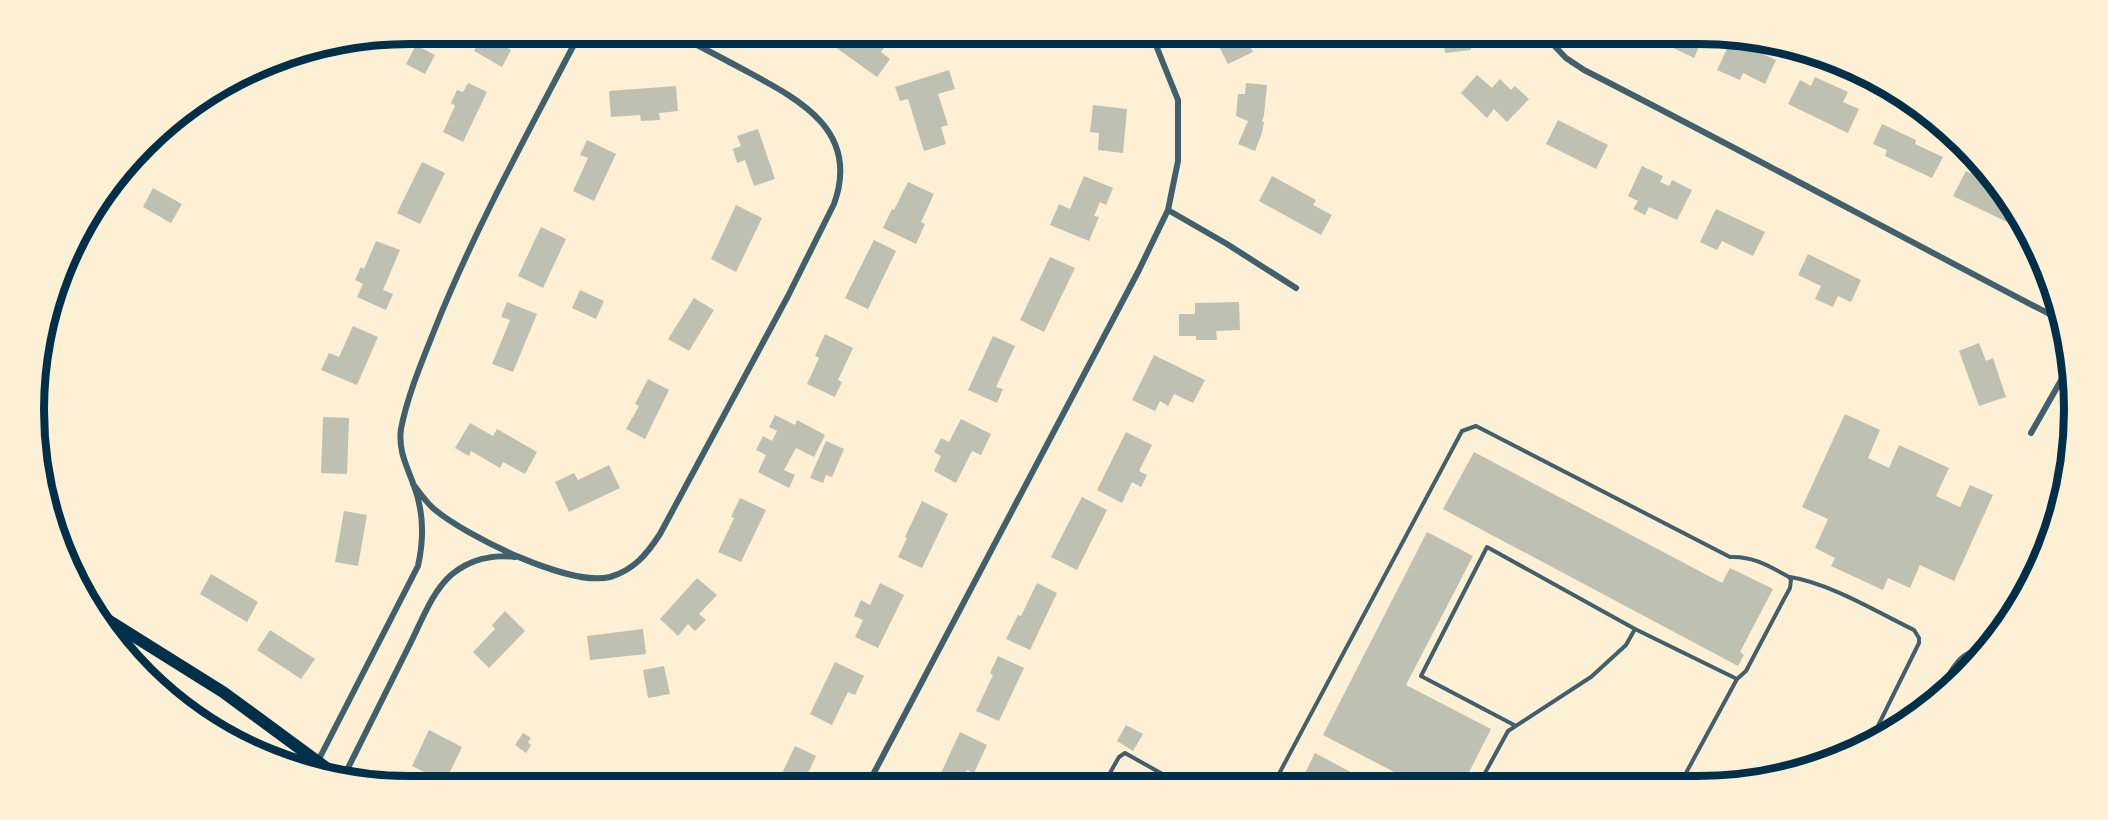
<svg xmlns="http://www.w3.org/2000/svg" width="2108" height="820" viewBox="0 0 2108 820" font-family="'Titillium Web',sans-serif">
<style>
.building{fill:#bec0b2}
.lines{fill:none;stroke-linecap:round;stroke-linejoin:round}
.service{stroke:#3f606c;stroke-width:4}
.minor{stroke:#3f606c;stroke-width:6}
.secondary{stroke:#003049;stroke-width:12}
.rim{fill:none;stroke:#003049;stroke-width:8}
</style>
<rect width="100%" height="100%" fill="#fdf0d5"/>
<path class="building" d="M483,33h27l-7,12 8,5 -9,17 -28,-16z
M839,33h32l16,11 -6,8 9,7 -13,18 -46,-33z
M1212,33h37l-5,2 9,17 -25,12z
M1442,33h26l3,17 -26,3z
M1642,33h56l7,1 -11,24z
M1731,40l45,20 -11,24 -22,-11 -3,7 -23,-10z
M416,45l19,10 -10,19 -19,-10z
M949,70l6,19 -17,5 10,31 -7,2 5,17 -22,7 -16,-52 -8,2 -5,-14z
M1477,75l15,13 8,-9 11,11 4,-4 14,13 -22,23 -13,-13 -7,9 -26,-25z
M1815,77l33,15 -5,10 16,7 -11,24 -60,-29 12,-24 11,6z
M468,83l19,9 -24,50 -20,-10 12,-26 -4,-3 6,-13 6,2z
M1246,83l21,2 -3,30 -2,6 2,1 -2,11 -7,18 -17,-7 10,-23 -12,-5 2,-22h7z
M676,86l2,25 -19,2 1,7 -19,1 -1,-6 -29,2 -2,-26z
M1093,105l34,4 -4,44 -25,-3 1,-17 -9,-1z
M1558,120l50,25 -12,24 -50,-25z
M1882,124l34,16 -1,4 28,13 -11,21 -47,-22 2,-6 -14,-6z
M758,129l17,50 -21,7 -9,-26 -8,3 -4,-14 8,-3 -4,-10z
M587,140l29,14 -22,47 -21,-10 15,-33 -8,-3z
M422,162l23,11 -25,51 -23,-11z
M1642,166l21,10 -3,6 9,4 3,-6 20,10 -15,30 -28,-13 -4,8 -12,-6 5,-8 -10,-5z
M1966,171l25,12 24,28 -6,12 -56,-27z
M1084,176l29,12 -7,17 -6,-3 -6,14 5,1 -10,24 -39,-16 9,-21 11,5z
M1272,176l44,24 -3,5 19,10 -11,20 -62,-34z
M908,182l26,12 -13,28 4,2 -9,20 -33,-16 9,-19 2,1z
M153,188l29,16 -11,19 -28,-16z
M736,205l26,13 -26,54 -25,-13z
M1716,209l49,23 -12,24 -31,-15 -5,9 -17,-8z
M541,227l25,12 -23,49 -25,-12z
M874,240l22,11 -28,58 -23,-11z
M376,241l24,9 -17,40 10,4 -7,16 -29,-13 6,-13 -8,-4 6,-13 3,2z
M1808,254l53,26 -10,22 -13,-6 -5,11 -18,-8 6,-13 -23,-11z
M1050,257l25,11 -31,64 -24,-12z
M580,290l24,11 -8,18 -24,-11z
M694,298l20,12 -25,41 -21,-12z
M507,302l30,12 -24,58 -21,-8 18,-44 -9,-3z
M1239,302l1,28 -24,1 1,9h-21v-4h-17v-22h16v-11z
M353,326l25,11 -21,48 -36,-15 8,-17 10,4z
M825,334l28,14 -15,32 4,2 -7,15 -28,-13 12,-26 -4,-2z
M993,336l22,10 -19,41 7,2 -6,14 -29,-13z
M1979,343l7,18 7,-3 13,39 -27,9 -20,-55z
M1154,355l51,25 -12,23 -19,-9 -6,12 -8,-5 -5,10 -23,-11z
M648,379l21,11 -24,49 -19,-10 13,-23 -4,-2z
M1845,414l35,16 -12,28 21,10 10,-23 50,23 -13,28 24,11 10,-22 23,10 -39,86 -34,-16 -10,23 -22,-10 -5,12 -52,-24 4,-8 -20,-10 13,-29 -26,-12z
M775,415l20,10 2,-5 28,15 -11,22 -18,-9 -12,22 11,5 -6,13 -31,-16 8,-17 -10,-5 7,-14 9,5 5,-10 -8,-4z
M323,417l26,1 -2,56 -26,-1z
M961,419l30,15 -10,21 -9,-4 -16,32 -22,-12 7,-15 -7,-4 7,-14 8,4z
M470,423l23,13 4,-7 40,23 -12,22 -22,-12 -3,6 -29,-17 -2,5 -14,-8z
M1126,432l26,13 -13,26 8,4 -6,12 -9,-5 -10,21 -25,-13z
M826,441l18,8 -12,28 -6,-2 -3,8 -13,-5z
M1474,452l248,131 8,-15 43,21 -33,63 4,3 -6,11 -295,-157z
M609,465l11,23 -51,24 -14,-30 19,-9 4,7z
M1082,497l25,13 -30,60 -26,-13z
M740,498l26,12 -25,52 -23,-10 16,-34 -3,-1z
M922,501l26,13 -26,54 -24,-11 9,-19 -2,-1z
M344,511l23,4 -9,51 -23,-4z
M1427,532l46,24 -67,129 85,44 -28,55 -44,1 -96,-50z
M211,574l47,28 -11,20 -47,-28z
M697,578l20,17 -18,19 7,6 -11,11 -7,-7 -10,12 -18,-17z
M880,583l24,12 -26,53 -23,-11 8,-17 -9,-4 7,-16 9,5z
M1037,583l20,10 -27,57 -24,-11 12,-24 3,1z
M505,611l20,20 -36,37 -16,-16 22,-23 -3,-4z
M643,629l3,25 -56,6 -3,-24z
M270,630l45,29 -14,20 -44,-29z
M998,656l26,12 -25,53 -23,-10 17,-36 -3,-2z
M835,662l29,14 -9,19 -7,-3 -16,33 -22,-11z
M664,666l6,28 -22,4 -5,-28z
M1126,725l17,9 -10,17 -16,-10z
M429,730l33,17 -17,35 -33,-16z
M960,732l27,13 -13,28 -7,-3 -8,16h-24z
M523,733l8,5 -3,4 3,3 -5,8 -11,-8z
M795,746l21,10 -14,30h-26z
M1315,753l60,32h-76z"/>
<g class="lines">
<path class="service" d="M1790,577c39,6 87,35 124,53l5,8v5l-51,103
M1934,702c13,-24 22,-54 53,-54
M1516,726l-95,-50 66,-129 148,82 102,50 -57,105
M1479,784l29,-53 83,-54 35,-32 9,-16
M1103,785l16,-28 6,-4 57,32
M1273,785l189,-354 14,-5 254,131c23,-1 39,9 59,20l2,3 -1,8 -6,11 -38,72 -9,8"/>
<path class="minor" d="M1542,33l24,25 18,12c159,81 315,166 473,248
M1168,210l59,34 69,44
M2031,433l41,-72
M413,484c7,9 13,18 21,25 32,27 135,78 176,68 24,-7 37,-23 50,-43l128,-238 46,-92c26,-72 -32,-103 -86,-132 -24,-13 -49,-26 -74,-39
M318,761l100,-195c6,-27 6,-54 -4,-80 -7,-20 -16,-35 -13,-57 6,-32 21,-68 33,-98 41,-103 95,-200 146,-298
M343,778c22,-44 44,-88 66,-132 12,-23 22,-53 42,-71 18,-15 41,-21 64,-18
M867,786l272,-516 29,-60 10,-49v-61l-27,-67"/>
<path class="secondary" d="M92,610l131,82 117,86"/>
</g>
<path d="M0 0H2108V820H0ZM410 44H1698A366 366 0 0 1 2064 410V410A366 366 0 0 1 1698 776H410A366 366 0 0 1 44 410V410A366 366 0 0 1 410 44Z" fill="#fdf0d5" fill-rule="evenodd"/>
<path class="rim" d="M410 44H1698A366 366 0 0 1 2064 410V410A366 366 0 0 1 1698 776H410A366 366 0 0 1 44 410V410A366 366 0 0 1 410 44Z"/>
</svg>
